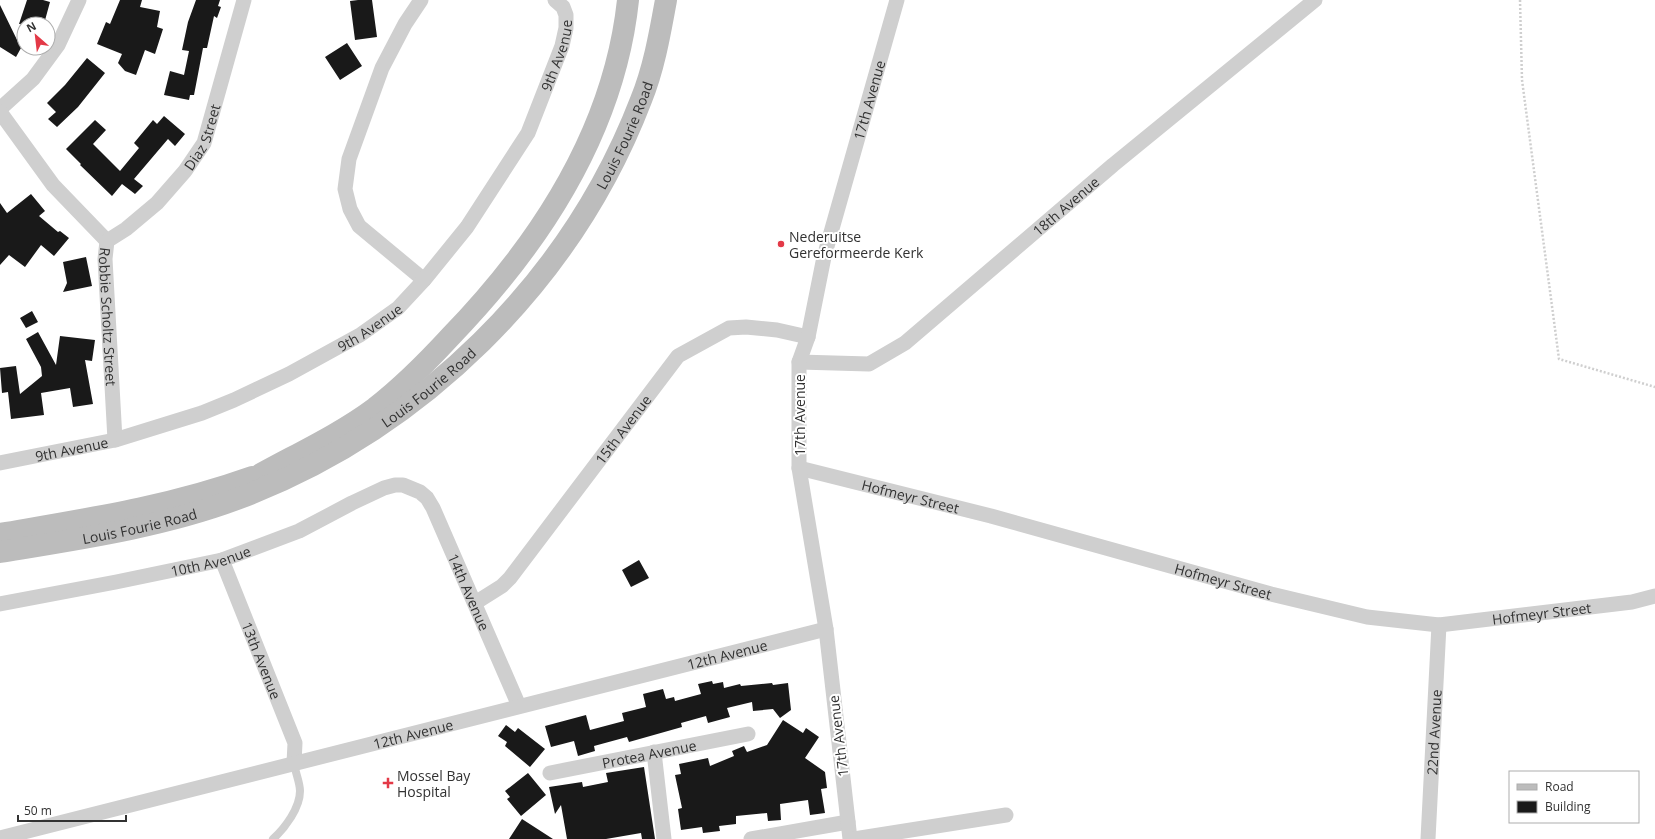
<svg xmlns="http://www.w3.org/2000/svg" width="1655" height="839" viewBox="0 0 1655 839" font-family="'Open Sans',sans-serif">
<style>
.building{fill:#191919}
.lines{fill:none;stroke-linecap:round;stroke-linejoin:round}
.path{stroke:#cfcfcf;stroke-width:2.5;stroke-dasharray:2 2;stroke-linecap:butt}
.service{stroke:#cfcfcf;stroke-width:8}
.minor{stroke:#cfcfcf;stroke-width:15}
.secondary{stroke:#bcbcbc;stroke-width:22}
.poi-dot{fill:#e33947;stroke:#fff;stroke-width:1.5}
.labels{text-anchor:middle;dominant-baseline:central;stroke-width:4;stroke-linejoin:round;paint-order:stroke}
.street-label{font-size:14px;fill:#323232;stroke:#fff}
.poi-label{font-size:14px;fill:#323232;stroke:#fff;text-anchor:start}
</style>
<rect width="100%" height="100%" fill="#fff"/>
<path class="building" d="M27,0h16l7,2 -6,22 -5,-1 -20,1z
M120,0h22l-2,7 20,4 -3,16 6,2 -8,25 -10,-4 -9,25 -11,-4 -7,-8 4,-9 -25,-10 9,-22 4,2z
M196,0h24l-2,6 3,1 -4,11 -3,-2 -7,32h-4l-9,47h-4l-1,5 -25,-5 6,-24 14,4 5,-24 -7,-1 6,-28z
M358,0h14l5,37 -22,3 -5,-39z
M0,5l21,43 -5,9 -16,-10z
M347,43l15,23 -22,14 -15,-23z
M87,58l18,15 -27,34 -21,20 -9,-8 8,-7 -9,-9 18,-18z
M164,116l21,18 -10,12 -7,-7 -34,40 9,7 -8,8 -13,-10 -10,12 -32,-31 1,-1 -15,-15 29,-29 11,10 -13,14 27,27 19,-23 -5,-5 19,-23 4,4z
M31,194l14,17 -6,5 19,16 2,-1 9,7 -15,18 -13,-11 -16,22 -16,-12 -9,10v-62l7,10z
M86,257l6,29 -29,6 4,-9 -4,-21z
M32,311l6,11 -12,6 -6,-10z
M38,332l18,33 4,-29 35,4 -3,21 -7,-1 8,44 -20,3 -3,-19 -29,5 3,22 -33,4 -3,-27 -6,1 -2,-25 16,-2 4,28 22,-18 -1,-9 -15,-28z
M639,560l10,18 -18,9 -9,-17z
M712,681l1,3 10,-2 1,6 16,-4 1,2 31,-3 1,2 15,-2 3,27 -11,8 -7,-9 -20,2 -1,-9 -25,6 3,9 -22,6 -2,-7 -25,7 1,4 -53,15 -2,-5 -33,9 1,5 -17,5 -4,-15 -23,6 -6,-21 41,-11 4,15 34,-9 -2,-8 24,-6 -3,-13 20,-5 3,10 8,-2 1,4 26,-7 -3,-10z
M783,720l20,13 3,-5 13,9 -14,21 20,14 2,16 -6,1 4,24 -15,2 -2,-15 -28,4 1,16 -13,1 -1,-8 -31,3v8l-17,2 1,5 -17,2 -1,-6 -21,3 -3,-21 4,-1 -7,-33 6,-1 -2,-10 29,-6 2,8 24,-10 -2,-5 12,-5 3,6 20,-7z
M506,725l9,7 3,-4 27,21 -15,18 -25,-21 2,-4 -9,-6z
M644,767l11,72h-13l-1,-6 -35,6h-39l-6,-34 -6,9 -6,-27 33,-5 1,5 25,-5 -2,-9z
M528,773l18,22 -25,21 -14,-17 3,-2 -5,-6z
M522,819l31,20h-44z"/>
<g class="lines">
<path class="path" d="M1520,0l2,80 37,279 96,28"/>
<path class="service" d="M273,839c12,-11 27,-31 27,-48 0,-9 -5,-19 -6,-28"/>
<g class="minor">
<path d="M421,0l-16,24 -23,44 -33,91 -4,30 5,20 9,17 65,54"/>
<path d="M0,109l33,-30 25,-34 21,-45"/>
<path id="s1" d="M0,112l53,73 54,56 -2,18 10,181"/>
<path id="s2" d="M107,241l19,-12 31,-26 28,-32 19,-28 40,-143"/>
<path id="s3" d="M799,362l70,2 36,-21 208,-178 202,-165"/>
<path id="s4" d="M0,463l115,-23 87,-27 32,-13 55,-26 71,-39 38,-27 26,-28 43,-53 61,-94 34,-87 4,-18v-13l-3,-8 -8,-7"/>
<path id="s5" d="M799,468l192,48 280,78 96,23 72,8 193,-23 23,-6"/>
<path id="s6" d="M222,560l73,183 -1,20"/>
<path id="s7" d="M475,603l27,-17 8,-8 168,-222 51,-28 17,-1 31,3 31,7"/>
<path id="s8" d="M0,604l116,-22 106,-22 77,-29 53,-28 32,-15 11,-3h8l17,7 7,6 6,10 86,198"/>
<path d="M654,752l10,87"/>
<path id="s9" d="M550,773l198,-39"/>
<path id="s10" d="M0,838l826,-209"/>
<path d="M751,839l97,-17"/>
<path id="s11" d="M850,839l-24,-210 -27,-161v-106l9,-25 16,-80 73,-257"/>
<path d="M854,839l152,-24"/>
<path id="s12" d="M1428,839l11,-214"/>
</g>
<g class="secondary">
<path d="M261,474c38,-21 79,-40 114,-66 27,-21 52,-46 75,-71 90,-93 164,-205 178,-337"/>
<path d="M0,534c87,-15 168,-27 252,-57"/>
<path id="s13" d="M0,552c79,-13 162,-25 237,-53 183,-69 334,-217 404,-399 13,-32 19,-67 25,-100"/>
</g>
</g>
<g class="poi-dot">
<circle cx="781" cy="244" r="4"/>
<path d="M386 777h4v4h4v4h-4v4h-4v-4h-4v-4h4z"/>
</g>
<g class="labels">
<g class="street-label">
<text stroke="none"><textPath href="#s4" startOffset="733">9th Avenue</textPath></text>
<text stroke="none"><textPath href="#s11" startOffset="752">17th Avenue</textPath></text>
<text stroke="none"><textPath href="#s13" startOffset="789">Louis Fourie Road</textPath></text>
<text stroke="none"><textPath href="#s2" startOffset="144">Diaz Street</textPath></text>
<text stroke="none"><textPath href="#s3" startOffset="323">18th Avenue</textPath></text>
<text stroke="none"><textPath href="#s1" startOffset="244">Robbie Scholtz Street</textPath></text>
<text stroke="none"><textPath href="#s4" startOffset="397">9th Avenue</textPath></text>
<text stroke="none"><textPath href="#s13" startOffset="466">Louis Fourie Road</textPath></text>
<text transform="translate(799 415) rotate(-90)">17th Avenue</text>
<text stroke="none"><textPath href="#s7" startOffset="230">15th Avenue</textPath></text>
<text stroke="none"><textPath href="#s4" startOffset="73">9th Avenue</textPath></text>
<text stroke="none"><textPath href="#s5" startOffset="115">Hofmeyr Street</textPath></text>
<text stroke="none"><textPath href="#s13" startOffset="142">Louis Fourie Road</textPath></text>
<text stroke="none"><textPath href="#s8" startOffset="215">10th Avenue</textPath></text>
<text stroke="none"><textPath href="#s5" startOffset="439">Hofmeyr Street</textPath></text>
<text stroke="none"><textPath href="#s8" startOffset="554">14th Avenue</textPath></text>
<text stroke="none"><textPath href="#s5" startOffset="763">Hofmeyr Street</textPath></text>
<text stroke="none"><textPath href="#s10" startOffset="750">12th Avenue</textPath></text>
<text stroke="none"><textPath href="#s6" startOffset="108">13th Avenue</textPath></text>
<text stroke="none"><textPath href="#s12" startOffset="107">22nd Avenue</textPath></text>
<text stroke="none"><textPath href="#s10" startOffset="426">12th Avenue</textPath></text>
<text transform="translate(838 736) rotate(-97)">17th Avenue</text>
<text stroke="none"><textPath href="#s9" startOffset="101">Protea Avenue</textPath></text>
</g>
<g class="poi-label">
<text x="789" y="236">Nederuitse<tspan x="789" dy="16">Gereformeerde Kerk</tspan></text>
<text x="397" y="775">Mossel Bay<tspan x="397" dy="16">Hospital</tspan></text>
</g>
</g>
<rect x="1509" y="771" width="130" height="52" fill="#ffffff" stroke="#adadad"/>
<rect x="1517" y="784" width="20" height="6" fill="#bcbcbc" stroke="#adadad"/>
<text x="1545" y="791" font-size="12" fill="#323232">Road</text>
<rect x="1517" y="801" width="20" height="12" fill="#191919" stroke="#adadad"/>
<text x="1545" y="811" font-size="12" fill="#323232">Building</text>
<g transform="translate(36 36) rotate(332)"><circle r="19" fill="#ffffff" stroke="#adadad"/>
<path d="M0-3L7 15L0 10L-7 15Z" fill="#e33947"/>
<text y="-6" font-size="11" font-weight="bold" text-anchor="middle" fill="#323232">N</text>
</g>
<path d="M18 815v6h108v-6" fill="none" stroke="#323232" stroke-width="2"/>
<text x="24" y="815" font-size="12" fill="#323232" stroke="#ffffff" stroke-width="3" paint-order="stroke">50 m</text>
</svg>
